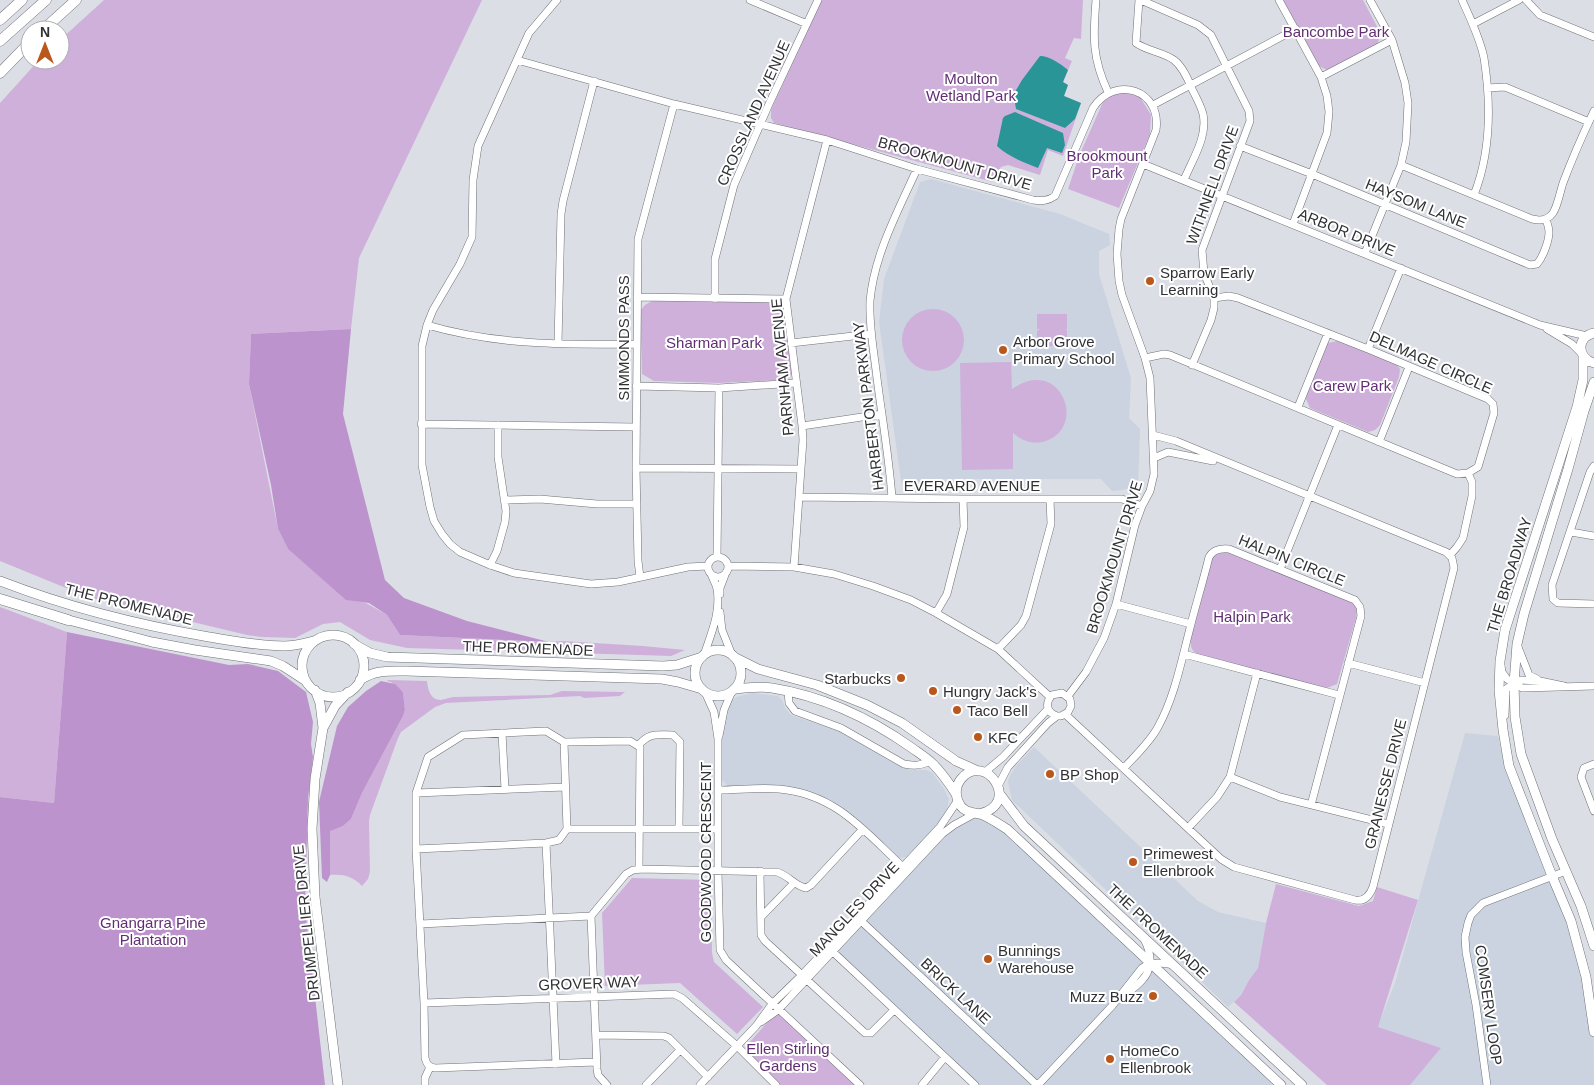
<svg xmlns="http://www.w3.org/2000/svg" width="1594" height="1085" viewBox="0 0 1594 1085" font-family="Helvetica,sans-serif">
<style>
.built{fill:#cad3df}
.green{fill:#cfb0db}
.forest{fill:#bd93cd}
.water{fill:#299596}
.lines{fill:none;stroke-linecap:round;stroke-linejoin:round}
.minor-casing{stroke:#6e7176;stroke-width:8}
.major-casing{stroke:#6e7176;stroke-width:10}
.highway-casing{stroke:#6e7176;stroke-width:11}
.minor{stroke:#fff;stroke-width:7}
.major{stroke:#fff;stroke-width:9}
.highway{stroke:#fff;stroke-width:10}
.poi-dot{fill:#ba571d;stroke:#fff;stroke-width:2}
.labels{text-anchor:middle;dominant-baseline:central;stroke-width:4;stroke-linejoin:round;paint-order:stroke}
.park-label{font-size:15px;fill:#612e73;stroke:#fff}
.street-label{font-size:15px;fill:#303134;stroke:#fff}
.poi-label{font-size:15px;fill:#303134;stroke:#fff;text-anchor:start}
</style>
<rect width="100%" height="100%" fill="#dbdfe5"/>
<path class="built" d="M931,179l129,35 49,20 1,11 -11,6v23l32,104 -2,40 11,11 -2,56 -15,5 -11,1 -11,-12h-166l-13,13 -13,-1 -8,-10 -22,-159 5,-43 36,-97z
M753,693l25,3 5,5 2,7 6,7 50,17 61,35 9,3h15l6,2 12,17 5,10 -2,10 -7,12 -20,23 -14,13 -6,1 -6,-2 -53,-50 -11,-6 -17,-6 -85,-8 -6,-6 -1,-44 5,-24 6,-12 4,-3z
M1465,733l33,3 8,36 38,97 17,38 32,95 1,83h-184l31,-37 -64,-20 18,-45z
M1034,747l164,154 20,11 48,11 -8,45 -9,12 -9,16 -12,11 -216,-207 -3,-13 -1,-6 3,-7 5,-8z
M974,814l24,9 283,262h-306l-142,-133 109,-118z"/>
<path class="green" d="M104,0h378l-123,258 -8,71 -100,5 -2,50 29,145 10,20 58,50 20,4 21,12 13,20 149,7 13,-1 81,5 42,4 -14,6 -264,-8 -37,-8 -30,-18 -17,2 -28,14 -33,-1 -15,-2 -159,-38 -88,-36v-458l39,-43h21v-20z
M822,0h261l-2,39 -7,-1 -9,20 7,3 -9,21 5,3 -4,11 17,7 -18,53 -15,-6 -8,25 -32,-10 -7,2 -8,15 -219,-59 -3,-5v-8z
M1283,0h80l18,34 -4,11 -50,25 -8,-4z
M1123,92l17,5 11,18 -1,19 -31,74 -51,-19 11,-33 24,-54 6,-6z
M652,301l121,1 6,3 5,6 8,62 -3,5 -7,2 -64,3 -64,-2 -12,-7 -2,-63 5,-6z
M902 340a31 31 0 1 1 62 0a31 31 0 1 1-62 0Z
M1037,314h30v15h-2l2,1v16h-30v-15l3,-2h-3z
M1337,341l58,21 5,7 -1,8 -19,48 -5,5 -7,2 -58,-24 -5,-11 20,-50 3,-4z
M1011,362l1,27c48,-34 76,37 34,52 -13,4 -24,0 -33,-8v36l-51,1 -2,-107z
M1226,552l126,49c5,5 5,10 4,17l-19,66 -10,4 -127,-33c-8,-3 -10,-7 -9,-16l20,-79 4,-5z
M0,607l67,25 -13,171 -54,-6z
M389,680l38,1c1,8 3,19 14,19 4,-1 8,-2 12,-3l97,-2 12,-4 63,1 -5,4 -36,2 -4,-2 -134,7 -11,4 -34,25 -3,6 -28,77 -1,6 1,51 -2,7 -6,7c-9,-10 -19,-12 -32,-11v-45l13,-4 8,-7 11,-26 41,-77 2,-6 -2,-18 -12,-10 -5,-1z
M632,878l79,2 1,73 2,9 49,45 -26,27 -57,-51 -75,3 -3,-73z
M1276,884l83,22 14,-5 4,-14 41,13 -40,127 63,21 -31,37h-83l-93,-83 7,-7 8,-15 9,-12 8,-45z
M778,1010l82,75h-85l-34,-33z"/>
<path class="forest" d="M351,329l-8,85 42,166 19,18 63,23 82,21 -149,-7 -13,-20 -18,-12 -23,-3 -58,-51 -10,-20 -7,-44 -22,-101 2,-50z
M67,632l162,33 19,-1 30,7 28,21 7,30 -2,22 2,13 -5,42 -3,109 20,177h-325v-288l54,6z
M381,681l14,3 8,8 2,18 -2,6 -41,77 -11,26 -8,7 -13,5v44l-3,7 -5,-4 -3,-76 18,-76 11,-19 18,-16z"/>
<path class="water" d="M1040,56c9,0 21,8 28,14l-5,12 5,3 -4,11 17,7 -6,16 -10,9 -49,-19 -1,-6 -3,-6 10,-17z
M1015,112l48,21 2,12 -3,8 -15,-5 -9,20c-15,-6 -29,-11 -41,-22l6,-28 2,-2z"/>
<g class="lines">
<defs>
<path id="minor" d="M557,0l-28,33 -51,113 -5,34 -1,57 -12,27 -27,46 -6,15 -5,21v119l8,42 4,14 8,13 8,10 10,8 30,13 24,8 77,11 27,-2 70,-15 20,-1
M750,0l57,24
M1096,0c-3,37 -4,58 12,92
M1139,0l-3,43c11,8 27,9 38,17 9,7 14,19 18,29 4,8 9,17 11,25 5,23 -11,46 -19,66
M1141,0l57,25 13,10 38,76 1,10 -48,129 2,23 10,25v10l-3,12 -19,45
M1279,0l42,77 6,19 2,16 -2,21 -34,91
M1462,0c8,18 18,38 22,58 7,45 7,94 -10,137
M1526,0l14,15 54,22
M1473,24l46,-24
M517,60l157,44 153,36 90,29 116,31c9,1 15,1 22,-4l38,-88c22,-34 69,-18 63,22l-35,89 -2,10 -2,25 2,27 3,14 23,63 5,20 4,96 -4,17 -8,15 -7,19 -19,79 -12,34 -18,34 -18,24
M1321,77l71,-37
M1487,88l18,-1 84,35
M1153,105l143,-76
M1240,146l72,28 218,91 7,-1c6,-7 12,-23 12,-32 0,-5 -2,-9 -3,-13
M1143,164l397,161 47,11
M1401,165l131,54c8,2 16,1 21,-6 5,-8 7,-21 10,-30 9,-24 20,-49 31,-72
M1365,253l36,-88 5,-23 2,-39 -3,-20 -13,-43 -22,-40
M637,297l149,2
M715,299v-40l19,-74 35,-81 49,-104
M427,325c68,20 139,20 210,19
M1547,329l25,15 9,9
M791,343l80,-9
M558,344l3,-130 2,-13 31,-120
M1368,349l33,-81
M1145,358l19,-4 6,1 287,119 11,-1 10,-6 16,-54 -1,-9 -5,-5 -120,-50 -130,-51 -9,-2 -15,2
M636,386l83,2 77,-5
M1298,407l30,-74
M421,424l215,3
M802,426l80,-12
M1379,442l30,-75
M1154,458l14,-6 45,9
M1594,466l-4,6 -38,113 1,14 5,4 36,1
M636,468l165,1
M800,497l163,2h159l20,7
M892,498c-3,-43 -11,-86 -16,-128 -3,-23 -7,-46 -6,-69 4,-46 28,-90 47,-132
M504,500l36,-1 57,5h40
M1571,532l23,4
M1450,555l7,-8 6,-9 9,-42v-14l-4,-9
M708 567a10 10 0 1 1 20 0a10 10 0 1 1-20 0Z
M717,557l2,-169
M490,565l7,-14 8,-29 1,-11 -8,-54v-32
M729,566l65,1 40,7 39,12 38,14 25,13 62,36 52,48
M794,567l9,-127 -1,-14 -16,-127 41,-159
M1280,569l58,-144
M640,577l-2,-16 -2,-93 2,-229 36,-135
M720,594v-6l5,-13
M1116,604l75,20
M720,612l2,18 10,25
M936,613l11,-19 17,-67 -1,-28
M1518,647l11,28 8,4
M998,649l23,-24 5,-9 25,-92 -1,-25
M1184,654l155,41
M704,655c7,-21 17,-43 13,-66 -1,-5 -4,-10 -6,-15
M1348,663l77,20
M1501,666l1,6 5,7 15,9 72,-2
M705,692l9,20 4,27v132l2,79 6,10 134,125
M788,692l1,11 6,8 46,17 63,36c10,2 16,2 26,-3
M1066,715l155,144 13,8 121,33c10,2 15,-5 18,-13l81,-319 -2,-10 -6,-6 -270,-111 -23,-6
M1505,715l1,-26 14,-9 20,1 24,5
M502,733l3,56
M719,736l5,-26 8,-19
M638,746c11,-14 19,-11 35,-11l7,7 -1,86
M1594,764l-10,4 -3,9 13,34
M1124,768c12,-13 26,-26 34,-41 16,-29 23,-64 31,-95 6,-25 14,-50 20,-75 4,-7 11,-9 20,-8l126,51 5,7 1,9 -50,189
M985,772l18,-15 45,-48
M1230,777l50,20 108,27
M998,786l10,-19 40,-44 9,-7h4l7,-4 3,-6 -1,-7 -8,-6 -10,2c-7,8 -6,17 5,21
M718,790c20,0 41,-3 61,-1 57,5 85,42 124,78
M416,793l149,-6
M1188,828l29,-31 13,-20 27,-104
M567,829h151
M546,843l10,221
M416,849l130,-6 13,-3 8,-11 -3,-87
M760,871l1,64 4,6 37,34
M761,917l33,-34
M859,919l178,166
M420,924l171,-8
M833,952l142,133
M807,980l58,53h6l23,-23
M1120,999c23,-18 40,-29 24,-60
M424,1003l250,-9 8,4 55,48 39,39
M761,1022l17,-12 164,-176 12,-9 20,-11
M596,1035l68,1 5,2 39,39
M596,1062l-161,6c-6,-1 -8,-3 -10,-10l-1,-55 -8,-154v-56l12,-36 35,-22 83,-4 18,11 66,-1 10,6 -1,122
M425,1085v-7l5,-11
M607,1085l-9,-10 -1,-6 -6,-153 35,-42 7,-4 9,-1 135,3c11,3 18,14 29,16l5,-3 51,-55
M646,1085l34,-35
M700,1085l56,-59 16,-22 30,-29 138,-148 18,-27
M922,1085l23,-28
M1038,1085l74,-79 30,-38c9,-7 21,-5 31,-3
M1487,1085l-11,-80 -10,-53 -1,-15 3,-14 3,-8 12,-12 83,-32"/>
<path id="major" d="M1594,333c-18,4 -17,25 0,30
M1583,356v24l-6,27 -72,223 -5,31 -1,29 4,40 6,36 43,110 19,45 15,56 8,55
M1594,382l-10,29 -16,58 -44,145 -7,30 -3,39 1,34 6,37 31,85 29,67 13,40
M0,581c67,26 138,44 209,56 24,4 50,9 75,9 10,0 21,-3 30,-5
M61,618l91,24 43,8 76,11 12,5 23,15
M302 666a31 31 0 1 1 62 0a31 31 0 1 1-62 0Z
M354,644l16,9 17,4 276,9 14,-1 25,-8
M695 673a23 23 0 1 1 46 0a23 23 0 1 1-46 0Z
M734,657l24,12 59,16 50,20 35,18 54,38 22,10
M360,680c15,-10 28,-9 46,-9l256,8 16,3 24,7
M734,689c13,-1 26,-3 38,-1 50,8 99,31 140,60 7,5 15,10 21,16 9,9 16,19 23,30
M315,690l5,13 3,25
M999,793l25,33 278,259
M979,814c44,-10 6,-64 -18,-35 -5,6 -6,15 -3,22 4,11 13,11 22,13 9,3 19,10 27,15l274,256
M338,1085l-23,-188 -3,-68 3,-50 8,-51 12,-22 13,-14"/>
<path id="highway" d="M0,20l22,-20
M43,30l33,-30
M0,41l46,-41
M0,73l30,-31
M0,599l68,21"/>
</defs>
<use href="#minor" class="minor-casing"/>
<use href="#major" class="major-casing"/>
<use href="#highway" class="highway-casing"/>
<use href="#minor" class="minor"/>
<use href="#major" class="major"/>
<use href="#highway" class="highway"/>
</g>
<g class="poi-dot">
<circle cx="1150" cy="281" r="5"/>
<circle cx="1003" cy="350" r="5"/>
<circle cx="901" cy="678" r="5"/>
<circle cx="933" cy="691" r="5"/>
<circle cx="957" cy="710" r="5"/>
<circle cx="978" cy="737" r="5"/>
<circle cx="1050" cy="774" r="5"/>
<circle cx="1133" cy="862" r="5"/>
<circle cx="988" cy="959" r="5"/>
<circle cx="1153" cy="996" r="5"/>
<circle cx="1110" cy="1059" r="5"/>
</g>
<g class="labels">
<g class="park-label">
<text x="1336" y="31">Bancombe Park</text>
<text x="971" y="78">Moulton<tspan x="971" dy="17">Wetland Park</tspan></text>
<text x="1107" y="155">Brookmount<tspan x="1107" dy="17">Park</tspan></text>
<text x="714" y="342">Sharman Park</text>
<text x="1352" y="385">Carew Park</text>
<text x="1252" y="616">Halpin Park</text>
<text x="153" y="922">Gnangarra Pine<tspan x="153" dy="17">Plantation</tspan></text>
<text x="788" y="1048">Ellen Stirling<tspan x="788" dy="17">Gardens</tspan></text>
</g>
<g class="street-label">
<text transform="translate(753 113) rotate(-66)">CROSSLAND AVENUE</text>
<text transform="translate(955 163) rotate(16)">BROOKMOUNT DRIVE</text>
<text transform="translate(1212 185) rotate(-70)">WITHNELL DRIVE</text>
<text transform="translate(1416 203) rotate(22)">HAYSOM LANE</text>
<text transform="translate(1347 232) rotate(22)">ARBOR DRIVE</text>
<text transform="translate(623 338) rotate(-90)">SIMMONDS PASS</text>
<text transform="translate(1431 362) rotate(24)">DELMAGE CIRCLE</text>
<text transform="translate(782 367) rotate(-95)">PARNHAM AVENUE</text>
<text transform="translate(868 406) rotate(-97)">HARBERTON PARKWAY</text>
<text x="972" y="485">EVERARD AVENUE</text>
<text transform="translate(1114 557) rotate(-73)">BROOKMOUNT DRIVE</text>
<text transform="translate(1292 560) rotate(22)">HALPIN CIRCLE</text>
<text transform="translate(1509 575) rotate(-73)">THE BROADWAY</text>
<text transform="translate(129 604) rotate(14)">THE PROMENADE</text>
<text transform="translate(528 648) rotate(2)">THE PROMENADE</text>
<text transform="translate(1385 784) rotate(-76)">GRANESSE DRIVE</text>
<text transform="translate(705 852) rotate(-90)">GOODWOOD CRESCENT</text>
<text transform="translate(854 909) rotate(-47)">MANGLES DRIVE</text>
<text transform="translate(306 923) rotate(-96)">DRUMPELLIER DRIVE</text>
<text transform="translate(1158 931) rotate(43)">THE PROMENADE</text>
<text transform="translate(589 983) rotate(-2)">GROVER WAY</text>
<text transform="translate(956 991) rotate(43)">BRICK LANE</text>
<text transform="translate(1489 1005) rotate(82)">COMSERV LOOP</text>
</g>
<g class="poi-label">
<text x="1160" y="272">Sparrow Early<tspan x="1160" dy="17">Learning</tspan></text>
<text x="1013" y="341">Arbor Grove<tspan x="1013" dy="17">Primary School</tspan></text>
<text x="891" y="678" text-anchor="end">Starbucks</text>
<text x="943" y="691">Hungry Jack's</text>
<text x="967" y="710">Taco Bell</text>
<text x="988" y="737">KFC</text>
<text x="1060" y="774">BP Shop</text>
<text x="1143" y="853">Primewest<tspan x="1143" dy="17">Ellenbrook</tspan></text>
<text x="998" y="950">Bunnings<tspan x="998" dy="17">Warehouse</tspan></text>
<text x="1143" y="996" text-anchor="end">Muzz Buzz</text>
<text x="1120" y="1050">HomeCo<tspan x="1120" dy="17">Ellenbrook</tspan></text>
</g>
</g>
<g transform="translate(45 45)"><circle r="24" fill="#ffffff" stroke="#acadae"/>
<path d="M0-4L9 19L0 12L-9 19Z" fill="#ba571d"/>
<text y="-8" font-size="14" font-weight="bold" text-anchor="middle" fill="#303134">N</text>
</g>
</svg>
